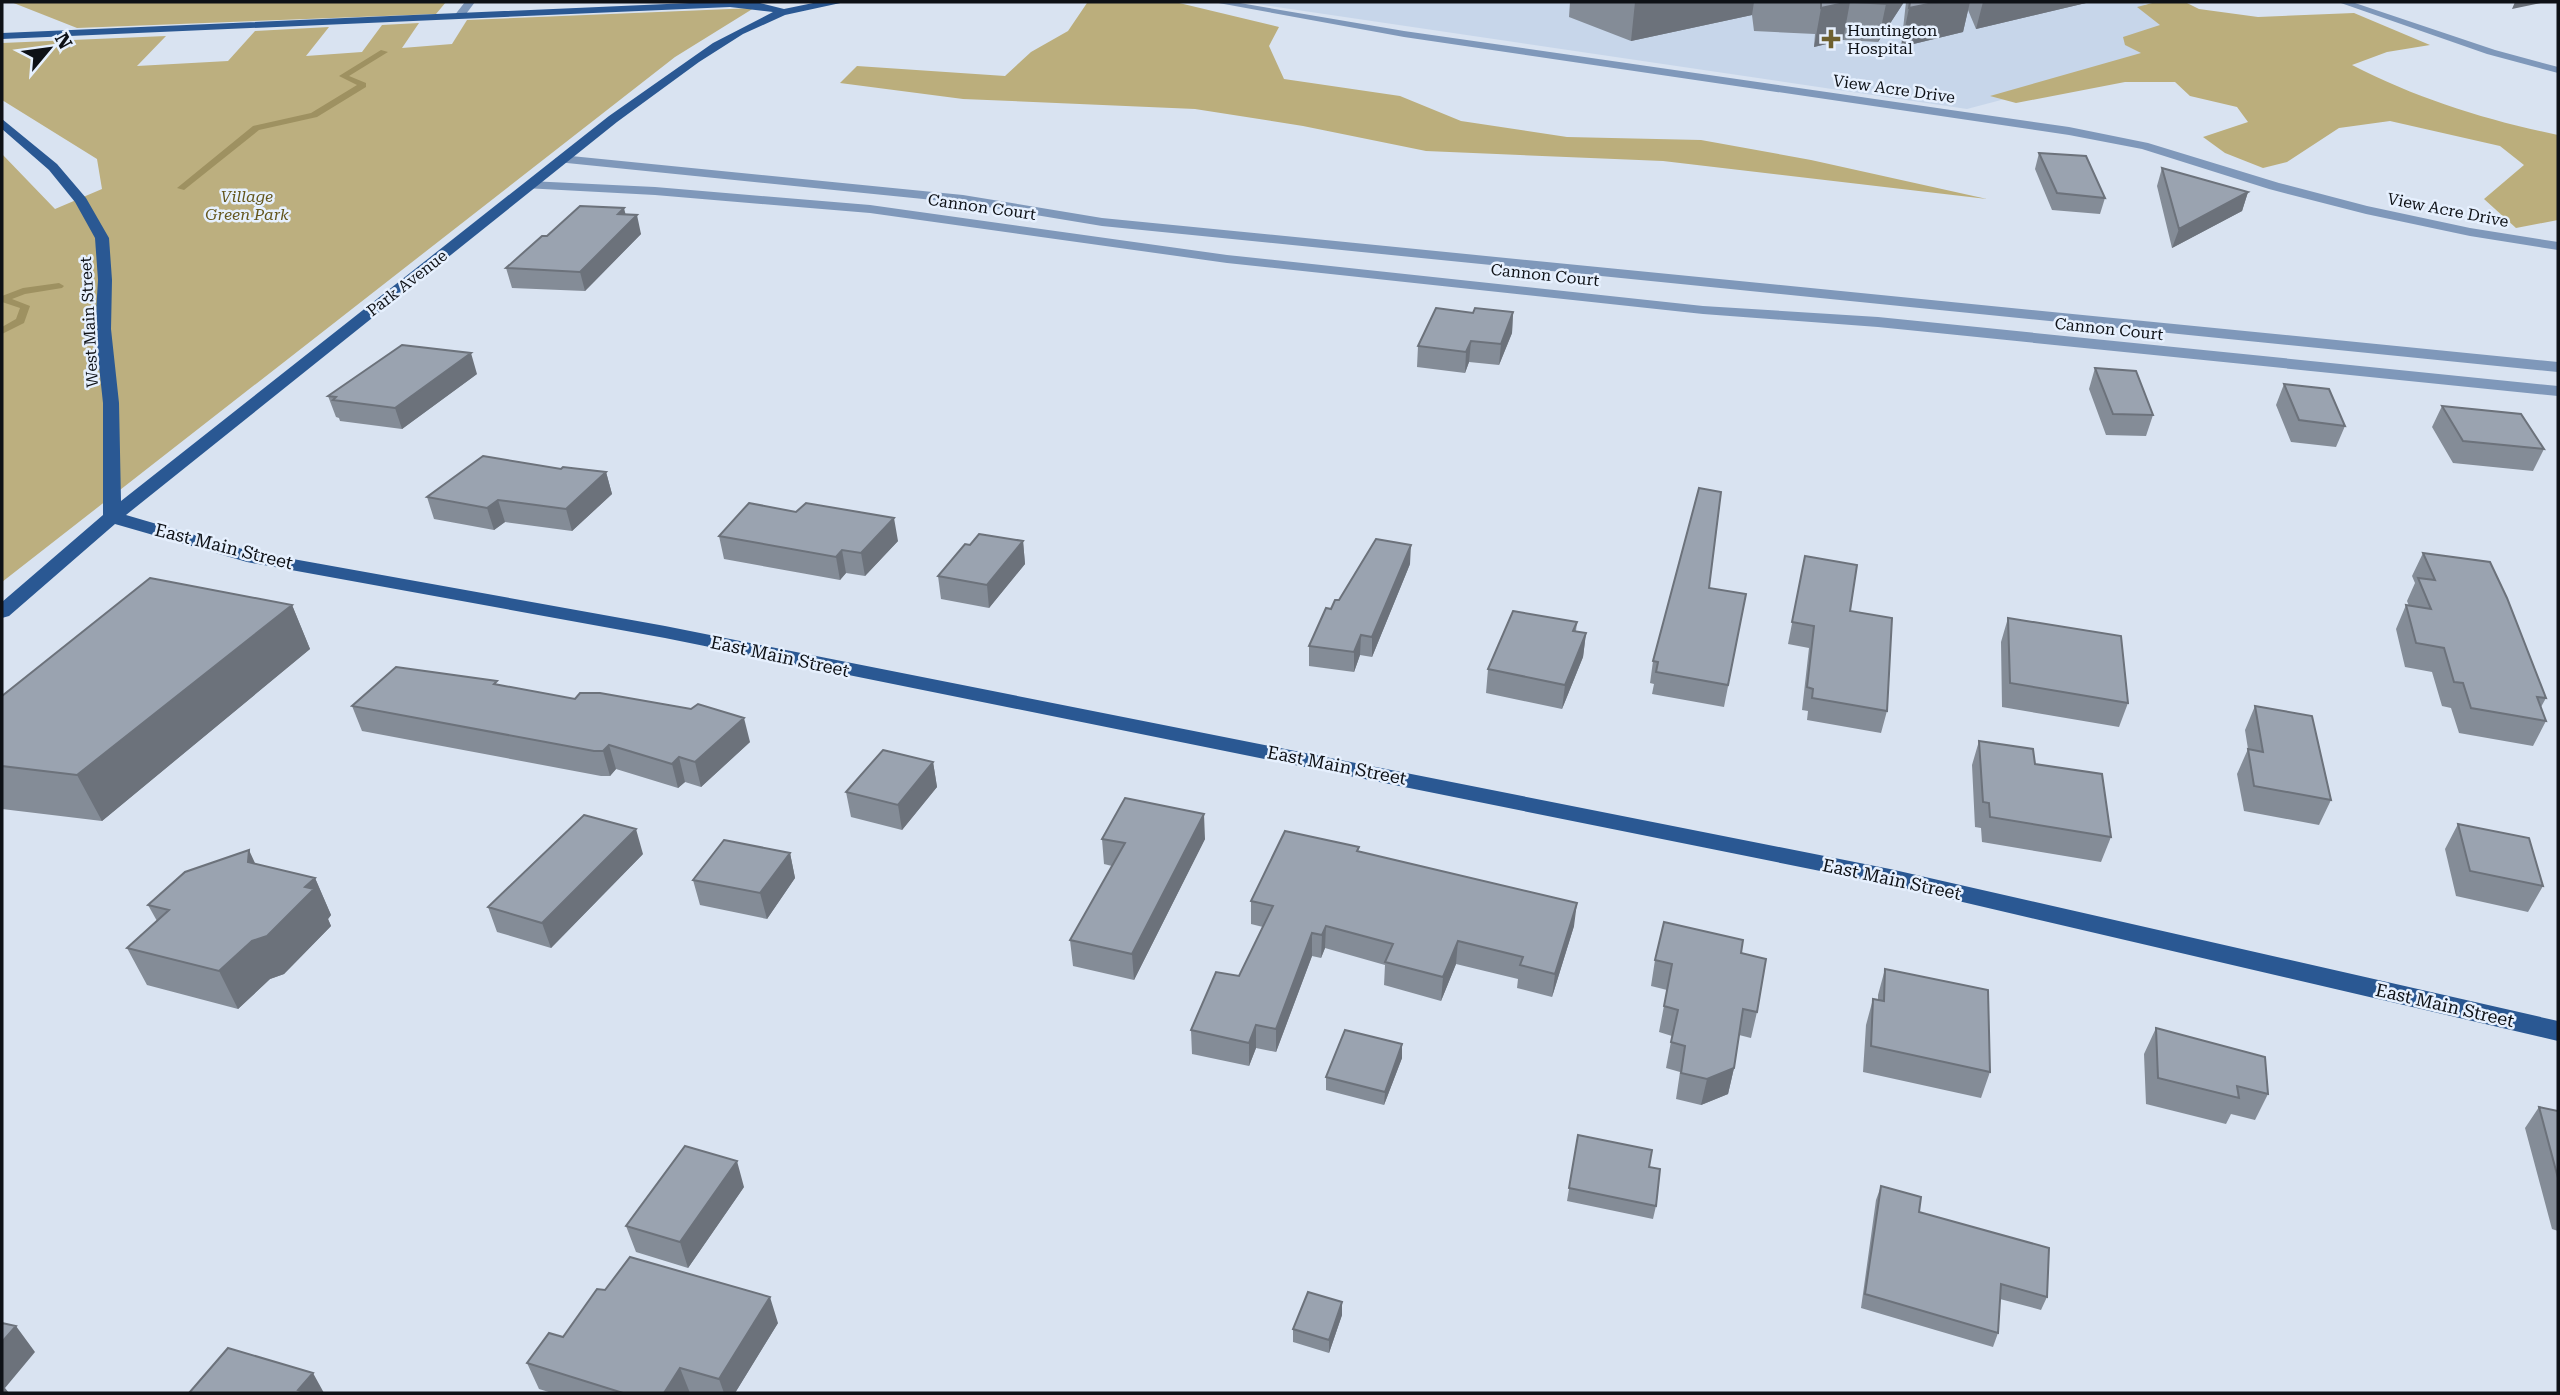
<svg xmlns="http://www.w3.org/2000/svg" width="2560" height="1395" viewBox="0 0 2560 1395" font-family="'Roboto Serif',serif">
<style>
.built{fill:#c7d6ea}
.green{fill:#bcaf7f}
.forest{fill:#bbae7c}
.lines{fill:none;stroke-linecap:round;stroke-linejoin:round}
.stream{fill:#9e9161;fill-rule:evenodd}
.minor{fill:#7f98ba;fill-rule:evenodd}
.major{fill:#2a5893;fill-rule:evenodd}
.wall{fill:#848c97}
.shaded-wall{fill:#6c727b}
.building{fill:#9aa3b0;stroke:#6c727b;stroke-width:2}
.poi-dot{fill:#6e602e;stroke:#e6f0fe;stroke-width:2.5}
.labels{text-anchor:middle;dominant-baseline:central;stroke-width:5;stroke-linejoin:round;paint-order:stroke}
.far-poi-label{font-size:16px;fill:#0e1116;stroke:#e6f0fe;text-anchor:start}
.far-street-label{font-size:16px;fill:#0e1116;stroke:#e6f0fe}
.far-park-label{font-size:16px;font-style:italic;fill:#64561c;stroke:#e6f0fe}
.street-label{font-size:18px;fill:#0e1116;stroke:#e6f0fe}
</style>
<rect width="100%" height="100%" fill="#d9e3f1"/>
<path class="built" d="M1243,2h898l33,20 -8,34 -199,53z"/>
<path class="green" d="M11,2h435l-10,12 -359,14z
M754,8l-79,49 -673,525v-428l53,55 47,-20 -5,-30 -95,-59v-57l164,-7 -29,30 91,-5 27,-30 74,-4 -23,29 56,-4 20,-27 37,-2 -17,25 50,-4 15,-24z"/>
<path class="forest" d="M1175,2l104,25 -10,19 15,33 116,17 61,25 106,16 134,3 110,20 176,39 -324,-38 -237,-10 -123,-25 -108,-17 -232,-10 -123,-16 17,-17 148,10 26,-24 37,-21 19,-28z
M2156,2h29l14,7 59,8 96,-4 76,32 -43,7 -35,13c66,34 134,55 206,70v85l-42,8 -32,-29 40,-34 -24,-19 -110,-25 -51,7 -52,34 -24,6 -38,-15 -22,-16 45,-15 -11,-15 -47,-11 -15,-14h-50l-109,21 -26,-7 151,-43 -16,-8 -2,-8 37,-12 -23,-18z"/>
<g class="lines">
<path class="stream" d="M381,50l7,2 -39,24 17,7v4l-49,30 -58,13 -75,60 -7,-2 76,-62 58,-13 46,-28 -18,-9z
M59,283l5,3 -2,2 -37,6 -13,5 18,7 -6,17 -22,11v-7l14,-8 4,-11 -18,-6v-6l21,-8z"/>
<path class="minor" d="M465,2h10l-12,16h-8l-1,-2z
M1213,2h21l170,29 665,96 79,16 131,40 88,23 103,22 88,14v8l-88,-14 -104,-22 -97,-25 -127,-40 -73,-14 -665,-98z
M2338,2h14l143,48 63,17v6l-71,-19z
M561,155l402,40 139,23 1456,144v10l-1456,-146 -139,-23 -406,-41 -2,-3z
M529,181l126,6 215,18 357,50 476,51 175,11 680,69v10l-680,-69 -175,-13 -476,-51 -357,-50 -215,-18 -131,-7 -1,-3z"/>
<path class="major" d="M712,2l48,1 24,6 34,-7h27l-60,13 -42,19 -44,28 -82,60 -491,393 123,36 416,75 1225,243 668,152v20l-668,-156 -1225,-247 -418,-76 -132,-38 -106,92 -7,2v-16l101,-87v-112l-8,-74 3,-49 -3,-42 -20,-36 -26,-32 -47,-41v-10l55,45 29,34 23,40 3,42 -1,49 8,74 2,98 488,-385 104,-73 60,-31 -43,-5 -728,32v-6z"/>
</g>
<path class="wall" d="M1570,2h334l-26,40 -35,-2 -29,7 1,-13 -61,-3 -2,-16 -121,26 -62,-24z
M1906,2h181l-1,1 -110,26 -8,-19 -5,22 -62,15z
M2039,153l66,45 -5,16 -48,-4 -17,-41z
M2162,168l86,24 -6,19 -70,37 -15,-62z
M626,214l15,20 -56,57 -73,-3 -6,-20 41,-32z
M1513,312l-1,21 -13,32 -30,-3 -4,11 -48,-6 1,-21 55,-33z
M2095,368l58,47 -7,21 -40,-1 -17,-46z
M477,374l-75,55 -62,-8 -1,-3 -3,-1 -8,-21z
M2284,384l61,42 -9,21 -45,-5 -15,-37z
M2442,406l102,43 -11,22 -80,-8 -21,-36z
M561,469l45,3 6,22 -40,37 -67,-9 -11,8 -60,-11 -7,-22z
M796,512l102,29 -33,35 -19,-3 -6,7 -116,-21 -5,-23z
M1023,541l2,23 -36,44 -48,-9 -3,-23 32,-31z
M2423,553l123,145 -5,9 5,14 -13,25 -74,-13 -8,-25 -9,-2 -10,-34 -27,-5 -9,-38 10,-24 3,1 -2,-5 8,-18 -3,-7z
M1805,556l45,55 37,100 -6,22 -74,-13 1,-9 -6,-1 7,-62 -21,-4z
M1410,564l-38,93 -12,-2 -6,17 -45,-6v-20l22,-37 8,-9z
M1709,588l37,6 -22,113 -72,-13 2,-10 -4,-1 3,-22z
M292,605l18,44 -208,172 -100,-12v-113z
M2008,618l120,85 -9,24 -117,-20 -1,-65z
M1577,622l-1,9 10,2 -3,24 -21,52 -76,-16 2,-24z
M498,685l77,14 175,43 -49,45 -16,-5 -7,6 -62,-19 -6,7h-9l-239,-45 -10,-25z
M2255,706l76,94 -12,25 -75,-14 -7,-37 11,-25 -3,-19z
M1979,741l56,23 76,73 -10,25 -119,-20 -1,-14 -6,-1 -3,-62z
M933,762l4,25 -35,43 -51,-13 -5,-25z
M2458,824l85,62 -15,26 -72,-16 -11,-47z
M1102,839h103l-71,141 -61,-14 -3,-26 42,-74 -8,-2z
M1359,851l215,75 -22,71 -35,-9 1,-9 -62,-15 -15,37 -57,-16 1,-20 -60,-17 -4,10 -9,-2 -36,96 -20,-4 -7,18 -57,-12 -1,-24 48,-54 24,-49 -12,-3v-23z
M790,853l5,25 -28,41 -67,-14 -7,-25z
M643,854l-92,94 -54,-16 -9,-25z
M255,864l60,14 16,37 -3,4 3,7 -47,48 -14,5 -32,30 -91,-24 -20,-37 30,-27 -9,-16z
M1741,953l16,59 -6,26 -12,-3 -5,33 -6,26 -27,11 -25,-6 4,-27 -14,-4 6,-32 -13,-4 8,-42 -16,-4 4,-26z
M1885,969l105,103 -9,26 -118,-26 3,-47 7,-26 5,1v-5z
M2156,1028l112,66 -13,26 -24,-6 -5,10 -80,-20 -2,-50z
M1402,1044v14l-18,47 -58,-15v-13z
M2539,1107l19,4v120l-6,-2 -27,-101z
M1578,1135l71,32 7,39 -3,13 -86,-18z
M1881,1186l166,111 -6,13 -41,-11 -2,34 -5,14 -132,-39 15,-108z
M744,1187l-56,81 -52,-16 -10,-26z
M1342,1302v13l-13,38 -36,-11v-13z
M778,1323l-43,70h-183l-13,-4 -12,-26 36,-26z"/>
<path class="shaded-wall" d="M1635,2h119l-2,13 -121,26z
M1850,2l-7,38 -29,7 7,-39z
M1887,2h17l-26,40 8,-38z
M1938,2h32l-7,30 -62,15 8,-39z
M1983,2h104l-1,1 -110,26z
M2515,2h31l-34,7z
M2248,192l-6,19 -70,37 7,-19z
M624,208l4,16 9,-9 4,19 -56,57 -5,-19 38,-58z
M1513,312l-1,21 -13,32 2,-21z
M1471,341l-2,21 -4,11 1,-21z
M471,353l6,21 -75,55 -7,-21z
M606,472l6,22 -40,37 -6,-22z
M498,500l7,22 -11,8 -7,-22z
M894,518l4,23 -33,35 -4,-23z
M1023,541l2,23 -36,44 -2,-23z
M1411,545l-1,19 -38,93v-20z
M842,550l4,23 -6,7 -4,-23z
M292,605l18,44 -208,172 -25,-46z
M1586,633l-3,24 -21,52 3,-24z
M1361,635l-1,20 -6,17v-20z
M744,718l6,24 -49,45 -6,-25z
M609,745l7,24 -6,7 -7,-25z
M679,757l6,25 -7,6 -6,-24z
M933,762l4,25 -35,43 -4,-25z
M1204,814l1,25 -71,141 -2,-26z
M636,829l7,25 -92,94 -9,-25z
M249,850l17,37 -18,-25z
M790,853l5,25 -28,41 -7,-26z
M315,878l16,37 -3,4 3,7 -47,48 -14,5 -32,30 -19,-38z
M1577,903l-3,23 -22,71 3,-23z
M1326,926l-1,22 -4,10 1,-23z
M1312,933v23l-36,96v-23z
M1458,941l-2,23 -15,37 2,-24z
M1256,1025v23l-7,18v-23z
M1402,1044v14l-18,47 1,-13z
M1734,1068l-6,26 -27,11 6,-26z
M737,1161l7,26 -56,81 -8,-26z
M770,1297l8,26 -43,70h-11l-5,-14z
M1342,1302v13l-13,38v-13z
M16,1326l19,26 -30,36 4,5h-7v-51z
M680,1368l10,25h-26z
M313,1373l11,20h-24l-2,-3z"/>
<path class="building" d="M1821,2h28l-28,6z
M1855,2h32l-1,2z
M1910,2h28l-29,6z
M2039,153l47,3 19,42 -48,-5z
M2162,168l86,24 -69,37z
M580,206l44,2 -6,6 19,1 -57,57 -74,-4 36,-32h5z
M1436,308l37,5 2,-5 38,4 -12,32 -30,-3 -5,11 -48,-6z
M402,345l69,8 -76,55 -62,-8 3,-3 -8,-1z
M2095,368l41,3 17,44 -40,-1z
M2284,384l45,5 16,37 -46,-6z
M2442,406l79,8 23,35 -81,-8z
M483,456l78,13 2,-2 43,5 -40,37 -68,-9 -11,8 -60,-11z
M1699,488l22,4 -12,96 37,6 -18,91 -72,-13 2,-10 -5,-1z
M749,503l47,9 10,-9 88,15 -33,35 -19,-3 -6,7 -117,-21z
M979,534l44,7 -36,44 -49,-9 27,-32 5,1z
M1376,539l35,6 -39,92 -11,-2 -7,17 -45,-6 17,-38 5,1 4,-9h4z
M2423,553l67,9 17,36 39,100 -9,-1 9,24 -75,-13 -8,-25 -9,-1 -10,-34 -28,-5 -10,-38 25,4 -13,-31 17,2z
M1805,556l52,9 -7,46 42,7 -5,93 -75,-13 1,-9 -6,-2 7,-61 -22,-4z
M150,578l142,27 -215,170 -75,-9v-70z
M1513,611l64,11 -4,9 13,2 -21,52 -77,-16z
M2008,618l113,18 7,67 -118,-20z
M396,667l101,14 -3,3 81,15 5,-6h20l91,16 7,-5 46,14 -49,44 -16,-5 -7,7 -63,-19 -6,6h-9l-242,-45z
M2255,706l57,10 19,84 -77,-14 -6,-37 15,3z
M1979,741l54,8 2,15 67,10 9,63 -121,-20 -1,-14 -6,-1z
M883,750l50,12 -35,43 -52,-13z
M1125,798l79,16 -72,140 -62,-14 55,-97 -23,-4z
M584,815l52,14 -94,94 -54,-16z
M2458,824l71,14 14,48 -73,-15z
M1285,831l74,16 -2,4 220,52 -22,71 -35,-9 3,-8 -65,-16 -15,36 -58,-15 8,-18 -67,-18 -4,9 -10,-2 -36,96 -20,-4 -7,18 -58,-13 25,-58 23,4 34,-70 -22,-5z
M724,840l66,13 -30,40 -67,-13z
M249,850l-1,12 67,16 -10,9 9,2 -47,47 -15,5 -33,30 -92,-23 42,-38 -21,-5 37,-33z
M1664,922l79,18 -2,13 25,6 -9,53 -14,-3 -9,59 -27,11 -26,-6 4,-27 -14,-4 7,-32 -14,-4 8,-42 -17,-4z
M1885,969l103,21 2,82 -119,-26 2,-47 11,2z
M2156,1028l109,29 3,37 -31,-8 2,12 -81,-20z
M1345,1030l57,14 -17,48 -59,-15z
M2539,1107l19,4v67z
M1578,1135l74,15 -3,17 11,2 -4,37 -87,-18z
M685,1146l52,15 -57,81 -54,-16z
M1881,1186l40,11 -2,15 130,36 -2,49 -46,-13 -3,49 -133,-39z
M630,1257l140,40 -51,82 -39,-11 -16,25h-41l-96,-30 22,-30 14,4 34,-48 8,1z
M1308,1292l34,10 -13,38 -36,-11z
M2,1323l14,3 -14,16z
M228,1348l85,25 -15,17 9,3h-118z"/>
<path class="poi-dot" d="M1827.5 28.5h7v7h7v7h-7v7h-7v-7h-7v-7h7z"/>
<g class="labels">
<g class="far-poi-label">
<text x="1847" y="30">Huntington<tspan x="1847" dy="18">Hospital</tspan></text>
</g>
<g class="far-street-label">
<text transform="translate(1894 89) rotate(8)">View Acre Drive</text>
<text transform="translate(982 207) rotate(8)">Cannon Court</text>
<text transform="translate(2448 210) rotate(11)">View Acre Drive</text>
<text transform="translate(1545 275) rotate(6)">Cannon Court</text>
<text transform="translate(407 283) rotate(-38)">Park Avenue</text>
<text transform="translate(89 322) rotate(-93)">West Main Street</text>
<text transform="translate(2109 329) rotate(6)">Cannon Court</text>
</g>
<g class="far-park-label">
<text x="247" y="196">Village<tspan x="247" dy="18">Green Park</tspan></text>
</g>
<g class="street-label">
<text transform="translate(224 546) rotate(14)">East Main Street</text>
<text transform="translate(780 656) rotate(12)">East Main Street</text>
<text transform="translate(1337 765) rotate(11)">East Main Street</text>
<text transform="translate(1892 879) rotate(12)">East Main Street</text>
<text transform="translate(2445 1005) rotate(13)">East Main Street</text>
</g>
</g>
<rect width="2560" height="1395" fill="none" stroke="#0e1116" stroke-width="7"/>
<g transform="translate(49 49) rotate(61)" stroke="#e6f0fe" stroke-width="5" paint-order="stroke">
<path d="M0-5L12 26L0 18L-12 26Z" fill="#0e1116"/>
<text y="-10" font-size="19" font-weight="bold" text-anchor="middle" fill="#0e1116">N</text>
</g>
</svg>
